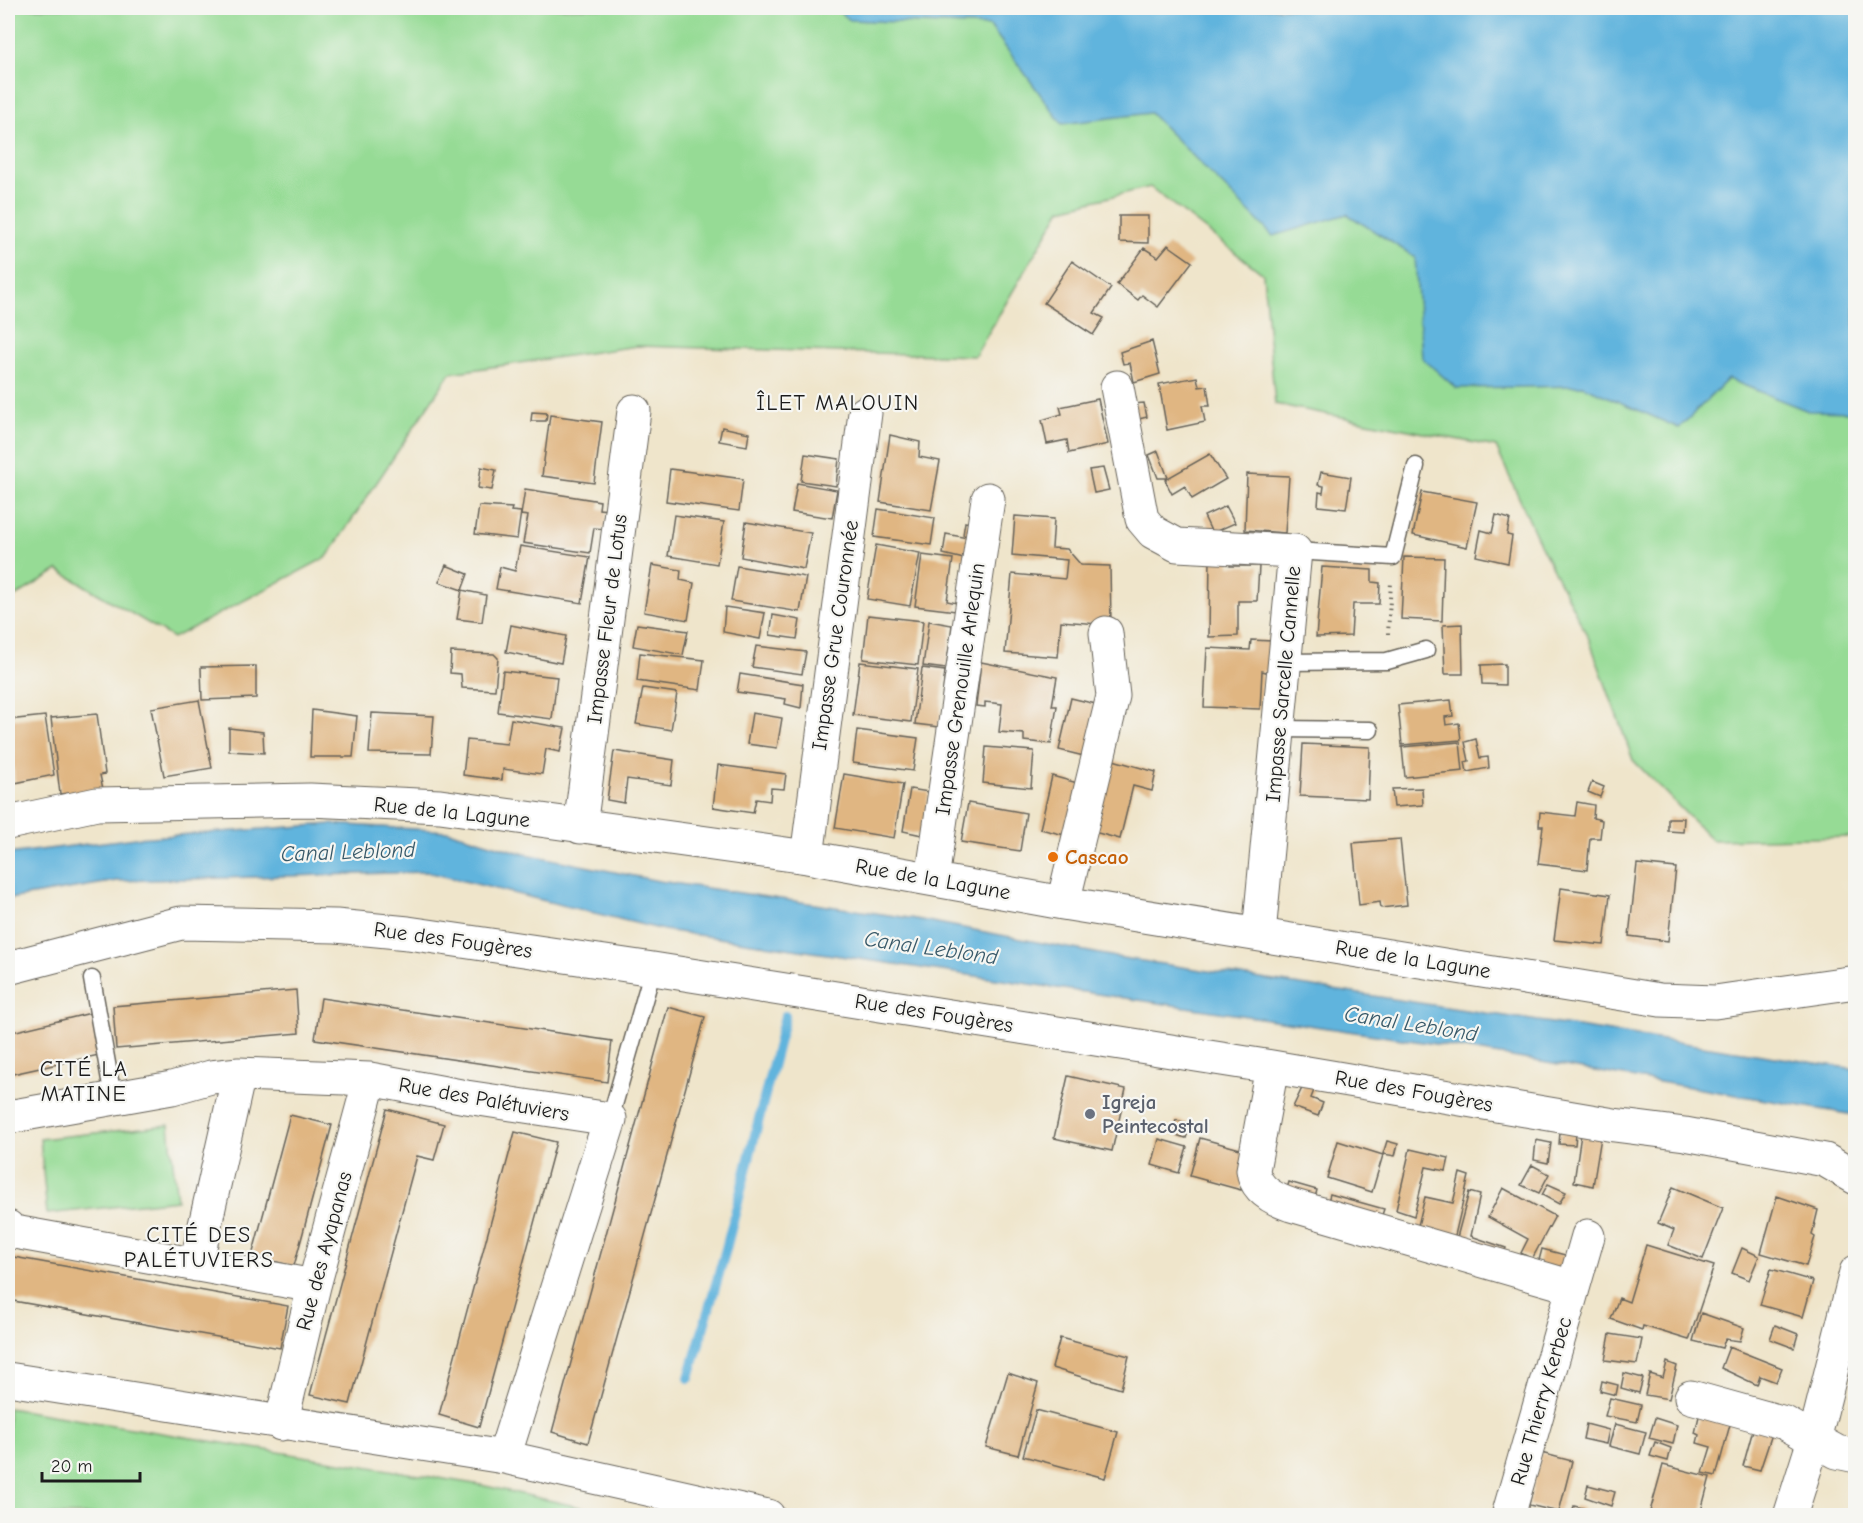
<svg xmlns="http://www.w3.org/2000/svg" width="1863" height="1523" viewBox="0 0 1863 1523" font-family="'Comic Neue',sans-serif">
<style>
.green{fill:#96db95;stroke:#597c58;stroke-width:1.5}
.water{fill:#61b4dd;stroke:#3e687c;stroke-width:1.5}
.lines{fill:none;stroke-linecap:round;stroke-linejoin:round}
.stream{stroke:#61b4dd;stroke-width:10}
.building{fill:#e0b682}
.lane-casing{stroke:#666259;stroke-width:19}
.street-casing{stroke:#666259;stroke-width:35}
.path{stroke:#666259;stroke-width:4;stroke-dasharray:1.5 4.5;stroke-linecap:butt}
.lane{stroke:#fff;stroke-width:16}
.street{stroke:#fff;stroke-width:33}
.food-dot{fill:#e8710a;stroke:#f6f6f2;stroke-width:2}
.worship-dot{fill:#6b7280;stroke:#f6f6f2;stroke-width:2}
.labels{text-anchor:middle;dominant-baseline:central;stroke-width:4.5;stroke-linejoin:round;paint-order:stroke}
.street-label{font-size:21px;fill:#1c1c1c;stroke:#f6f6f2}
.food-label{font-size:21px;font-weight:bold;fill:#c56008;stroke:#f6f6f2;text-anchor:start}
.worship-label{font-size:21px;font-weight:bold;fill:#5b616d;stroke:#f6f6f2;text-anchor:start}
.neighbourhood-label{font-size:22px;letter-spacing:1.5px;fill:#1c1c1c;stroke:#f6f6f2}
.water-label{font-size:22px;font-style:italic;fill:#385969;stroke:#f6f6f2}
</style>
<rect width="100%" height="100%" fill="#f6f6f2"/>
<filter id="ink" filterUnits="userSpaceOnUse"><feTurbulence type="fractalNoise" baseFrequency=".0167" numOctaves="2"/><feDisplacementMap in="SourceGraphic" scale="12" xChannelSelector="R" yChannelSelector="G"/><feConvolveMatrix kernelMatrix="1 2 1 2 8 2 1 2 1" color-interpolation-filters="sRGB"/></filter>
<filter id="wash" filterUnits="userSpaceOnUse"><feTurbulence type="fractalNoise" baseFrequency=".008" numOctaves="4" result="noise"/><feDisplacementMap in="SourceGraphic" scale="24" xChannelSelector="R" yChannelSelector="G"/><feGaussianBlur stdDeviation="1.35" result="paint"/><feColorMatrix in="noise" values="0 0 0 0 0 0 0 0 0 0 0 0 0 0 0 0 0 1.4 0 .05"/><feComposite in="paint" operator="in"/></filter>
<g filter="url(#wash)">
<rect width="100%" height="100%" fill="#efe5cb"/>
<path class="green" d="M8,8h1847v829l-143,3 -79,-80 -44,-121 -49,-95 -44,-97 -221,-43 -12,-130 -113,-87 -89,22 -86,147 -338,-10 -187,27 -123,184 -154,81 -115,-68 -50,31z
M169,1125l8,75 -130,14 -7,-75z
M8,1408l473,77 134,30h-607z"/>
<path class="water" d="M834,8h1021v404l-47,-1 -80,-32 -49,49 -96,-42 -127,2 -34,-30 -7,-101 -68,-43 -74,22 -123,-123 -88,11 -72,-98 -140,-6z
M332,824l116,7 73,22 138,28 257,38 200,38 739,112v46l-426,-72 -765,-113 -237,-58 -310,9 -109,18v-45l128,-16z"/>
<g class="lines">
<path class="stream" d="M689,1378l37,-129 59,-233"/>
</g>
<g id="blocks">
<path class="building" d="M1119,216h29v27l-29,-1z
M1168,245l24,17 -34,45 -16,-12 -4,5 -21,-16 27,-36 14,9z
M1072,261l39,27 -17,25 10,5 -11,17 -49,-32z
M1152,341l8,33 -26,8 -4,-19 -7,1 -3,-12z
M1197,377l2,10 8,-1 3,20h-8l3,16 -38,8 -8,-46z
M1098,399l10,45 -39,9 -2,-13 -20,4 -5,-24 20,-6 -2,-7z
M1144,403l3,14 -12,3 -2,-16z
M532,412l15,1 -1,8h-15z
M550,415l52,7 -8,61 -52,-7z
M722,427l27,6 -2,13 -28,-5z
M890,435l30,7 -1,15 21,4 -9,49 -51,-8z
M1158,451l10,27 42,-24 16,25 -34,20 -7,-13 -13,8 -7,-14 3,-2h-10l-9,-23z
M805,454l34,5 -3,27 -35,-5z
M481,467l15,3 -4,20 -14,-2z
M1103,468l6,22 -15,3 -5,-23z
M670,469l73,10 -4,32 -73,-10z
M1321,472l30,5 -5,32 -28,-3 1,-14 4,1 1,-7 -6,-1z
M1247,474l42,2 -4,57 -40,-3z
M797,483l40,7 -5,28 -40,-6z
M525,489l75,12 -1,8 8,1 -2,19 -11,-1 -4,25 -67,-10 5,-27 -7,-1z
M1422,492l55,10 -10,45 -54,-12z
M479,506l33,2 -1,3 10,1 -4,27 -42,-5z
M1226,506l9,17 -23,10 -8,-17z
M878,509l57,9 -4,27 -57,-8z
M674,515l50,7 -7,42 -49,-8z
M1496,515l14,4 -3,16 5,1 -4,27 -32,-7 5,-26 11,3z
M1015,516l39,3 -2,29 15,1 14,16 29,1 1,59 -50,-4 -3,36 -53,-4 7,-79 53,5 2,-19 -55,-5z
M746,522l65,11 -7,36 -63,-12z
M965,522l10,2 -2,13 -10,-2z
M946,534l22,4 -4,21 -21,-5z
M876,545l44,8 -10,53 -43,-7z
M520,546l70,11 -8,46 -86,-14 4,-22 15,4z
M922,555l31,4 -6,42 10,2 -1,8 -41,-5z
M1210,555h20v11h29l-2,35h-19v35l-29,1z
M1404,557l40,1 -2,63 -41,-2z
M446,565l22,9 -6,16 -23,-8z
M652,565l29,5 -1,10 14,3 -6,37 -44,-8z
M737,566l69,11 -6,35 -69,-11z
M1322,567l50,3v12l8,1 -1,21h-26l-2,32 -35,1z
M462,590l24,5 -4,27 -25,-3z
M725,607l40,6 -5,26 -37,-7z
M773,615l27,5 -3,19 -27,-4z
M868,615l55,6 -5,44 -55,-6z
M929,621l23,4 -6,44 -23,-3z
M637,624l51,7 -5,24 -50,-9z
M1462,624l1,50h-18l-2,-49z
M511,625l55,11 -5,27 -55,-11z
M1251,640l21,1 -2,32 -8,-2 -2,38 -56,-2 3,-59 43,2z
M756,646l50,6 -4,22 -50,-7z
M451,652l43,2 4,4 -3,32 -33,-2 -1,-14 -11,-1z
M640,653l64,7 -4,30 -63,-9z
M860,662l58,7 -7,53 -58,-7z
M981,662l76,15 -5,29h5l-6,38 -27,-3v-7l-25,-2 3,-28 -17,-2v5l-9,-1z
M1505,664v21l-23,-1 -1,-19z
M256,666v32l-54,2 -1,-33z
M922,668l23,3 -6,56 -24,-3z
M503,671l54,6 -5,42 -54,-7z
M740,674l63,10 -2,24 -16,-4 1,-5 -49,-7z
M643,688l34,5 -6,37 -35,-6z
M1071,698l29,7 -12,52 -29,-7z
M199,700l13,68 -48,8 -13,-68z
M1451,700l2,16 -8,1 1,8 13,-2 2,17 -59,5 -4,-40z
M312,710l45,6 -4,41h-43z
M372,713l62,3 -3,38 -62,-1z
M752,713l30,5 -5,30 -30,-4z
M97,714l8,60 -5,1 3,14 -43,5 -9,-76z
M45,716l9,59 -39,8 -7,-63z
M511,719l54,9 -5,24 -14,-3 -4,25 -39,-5 -1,11 -39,-5 4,-35 40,4z
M229,728l34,4 1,21 -35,-2z
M857,730l61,8 -5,33 -60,-8z
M1476,739l4,19 8,-1 1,11 -22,4 -2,-10 4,-1 -4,-19z
M1460,742l3,29 -58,6 -3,-30z
M1303,744l67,3 -2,52 -68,-3z
M986,747l48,4 -3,37 -48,-5z
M614,751l60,9 -3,25 -44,-6 -3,24 -17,-3z
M1113,760l43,12 -4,19 -19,-5 -13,53 -26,-7z
M718,765l68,9 -2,15 -13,-1 -1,13 -14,-2 -3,14 -40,-6z
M844,774l59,10 -9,54 -59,-10z
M1052,776l29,8 -12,52 -29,-7z
M1592,782l12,5 -4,10 -12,-5z
M1422,788l1,17 -29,2 -2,-18z
M910,789l19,3 -7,43 -19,-4z
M1577,802l17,3 -1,13 9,2 -2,18h-10l-3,32 -49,-6 5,-38h-4l1,-14 35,4z
M968,803l58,10 -6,38 -59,-9z
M1668,818h16l-1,14 -15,-1z
M1400,839l7,66 -26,3 -1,-6 -21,3 -6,-62z
M1637,864l39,4 -8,73 -39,-5z
M1561,888l49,7 -6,50 -50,-5z
M296,990l3,43 -183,16 -3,-43z
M321,998l291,43 -5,41 -292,-43z
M668,1007l37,10 -117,426 -36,-11z
M91,1013l8,42 -91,20v-42z
M1068,1076l58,13 -14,62 -58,-13z
M1304,1084l11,4 -4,10 12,5 -5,13 -25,-9z
M387,1109l57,15 -10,36 -17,-4 -67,248 -40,-9z
M290,1115l42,10 -38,141 -42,-10z
M1176,1120l15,4 -5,14 -14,-4z
M515,1132l41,10 -77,285 -40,-12z
M1560,1132l16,2 -1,11 -16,-1z
M1581,1134l20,3 -8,49 -19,-4z
M1200,1138l51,14 -10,38 -51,-14z
M1159,1139l28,8 -8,26 -27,-8z
M1536,1140l15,3 -3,20 -14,-3z
M1338,1141l45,14 -11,37 -45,-14z
M1387,1141l11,3 -3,12 -12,-2z
M1410,1149l39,9 -3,13 -20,-4 -12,49 -18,-6z
M1532,1165l17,9 -10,19 -18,-8z
M1460,1173l9,3 -16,68 -38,-6 10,-41 28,6z
M1289,1182l28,8 -5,19 -29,-7z
M1548,1184l18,8 -7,12 -17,-9z
M1673,1187l50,21 -20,51 -35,-14 6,-15 -16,-7z
M1503,1188l52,28 -23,43 -11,-6 7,-14 -40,-22z
M1469,1192l11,3 -9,41 35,12 -4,11 -47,-14z
M1330,1194l54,15 -6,18 -53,-15z
M1777,1196l41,14 -6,25 3,2 -9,29 -45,-13z
M1646,1245l68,21 -25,74 -46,-14 -1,4 -31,-11 8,-21 10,4z
M1742,1248l17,8 -10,24 -17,-7z
M1542,1249l27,7 -6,17 -25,-9z
M8,1256l280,50 -8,42 -272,-48z
M1771,1269l42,12 -10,36 -43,-12z
M1701,1313l43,15 -4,13 -15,-2 -3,9 -29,-7z
M1775,1325l23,9 -4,14 -24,-9z
M1610,1334l32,5 -5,25 -32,-4z
M1060,1338l69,18 -8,33 -69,-21z
M1729,1347l53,21 -6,14 -16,-6 -3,9 -36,-17z
M1667,1362l10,4 -8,33 -24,-4 5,-21 13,4z
M1008,1373l30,10 -20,72 -32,-8z
M1624,1373l19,5 -4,15 -18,-5z
M1602,1381l16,4 -2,10 -16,-4z
M1610,1398l31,7 -4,17 -32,-6z
M1036,1410l82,22 -13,46 -82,-22z
M1700,1412l31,9 -15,55 -13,-3 8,-26 -14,-4 2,-8 -4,-2z
M1655,1418l22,7 -4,19 -24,-6z
M1586,1424l23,6 -3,14 -23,-5z
M1615,1424l31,8 -6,22 -31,-8z
M1754,1426l19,5 -13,39 -17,-4z
M1655,1442l16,6 -3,13 -18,-5z
M1541,1453l31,8 -13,51 -30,-7z
M1663,1465l47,12 -10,38h-51z
M1588,1485l27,7 -4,14 -26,-9z
M1574,1506l9,2 -2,7h-9z"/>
</g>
</g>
<g filter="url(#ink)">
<use href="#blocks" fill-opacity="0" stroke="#666259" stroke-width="1.5"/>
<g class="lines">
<defs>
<path id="lane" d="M1295,551l98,6 23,-91
M1285,662l102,-1 39,-11
M1278,729l92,1
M92,979l21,118
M610,1119l43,-150"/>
<path id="street" d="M1117,387l25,132 11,13 24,13 118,6 -36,383
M8,823l89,-19 213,-4 130,6 367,51 256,46 597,97 55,2 141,-20
M580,827l54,-416
M807,857l58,-444
M932,879l56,-380
M1063,903l50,-207 -7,-63
M8,968l173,-45 155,3 72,7 245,36 619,98 342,58 71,9 140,26 31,18
M1272,1067l-19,103c2,19 20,29 38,35l282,82
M8,1117l164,-29 39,-11 28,-3 131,5 96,18 144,22 -106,338
M8,1227l1,4 305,55
M196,1265l43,-191
M8,1379l496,78 264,59
M1691,1397l94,26 52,29 19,4
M281,1424l33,-138 56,-207
M1508,1516l80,-280
M1790,1516l24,-76 42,-168"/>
</defs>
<use href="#lane" class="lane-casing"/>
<use href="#street" class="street-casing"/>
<path class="path" d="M1388,634l3,-52"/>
<use href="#lane" class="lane"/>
<use href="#street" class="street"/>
</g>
</g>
<circle class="food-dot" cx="1053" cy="857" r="6"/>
<circle class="worship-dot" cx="1090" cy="1114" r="6"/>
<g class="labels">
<g class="street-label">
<text transform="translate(607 619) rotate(-83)">Impasse Fleur de Lotus</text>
<text transform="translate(835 635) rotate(-82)">Impasse Grue Couronnée</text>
<text transform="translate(1283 684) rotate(-85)">Impasse Sarcelle Cannelle</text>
<text transform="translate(960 689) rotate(-82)">Impasse Grenouille Arlequin</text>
<text transform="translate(452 812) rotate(6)">Rue de la Lagune</text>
<text transform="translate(933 879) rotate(10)">Rue de la Lagune</text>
<text transform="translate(453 940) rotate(8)">Rue des Fougères</text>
<text transform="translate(1413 959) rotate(9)">Rue de la Lagune</text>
<text transform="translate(934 1013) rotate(9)">Rue des Fougères</text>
<text transform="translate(1414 1091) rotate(10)">Rue des Fougères</text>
<text transform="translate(484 1099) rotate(10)">Rue des Palétuviers</text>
<text transform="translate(324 1251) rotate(-75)">Rue des Ayapanas</text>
<text transform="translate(1541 1401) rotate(-74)">Rue Thierry Kerbec</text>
</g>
<g class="food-label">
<text x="1065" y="857">Cascao</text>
</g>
<g class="worship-label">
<text x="1102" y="1102">Igreja<tspan x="1102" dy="24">Peintecostal</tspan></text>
</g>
<g class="neighbourhood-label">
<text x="838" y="403">ÎLET MALOUIN</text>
<text x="84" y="1069">CITÉ LA<tspan x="84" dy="25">MATINE</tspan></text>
<text x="199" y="1235">CITÉ DES<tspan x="199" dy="25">PALÉTUVIERS</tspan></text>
</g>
<g class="water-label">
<text transform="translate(348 852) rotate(-2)">Canal Leblond</text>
<text transform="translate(931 948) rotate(8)">Canal Leblond</text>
<text transform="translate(1411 1024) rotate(9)">Canal Leblond</text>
</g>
</g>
<rect width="1863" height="1523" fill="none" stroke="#f6f6f2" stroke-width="30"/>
<path d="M42 1472v9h98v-9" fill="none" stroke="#1c1c1c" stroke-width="3"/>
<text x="51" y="1472" font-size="18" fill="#1c1c1c" stroke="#f6f6f2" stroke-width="4.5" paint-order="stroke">20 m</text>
</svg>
